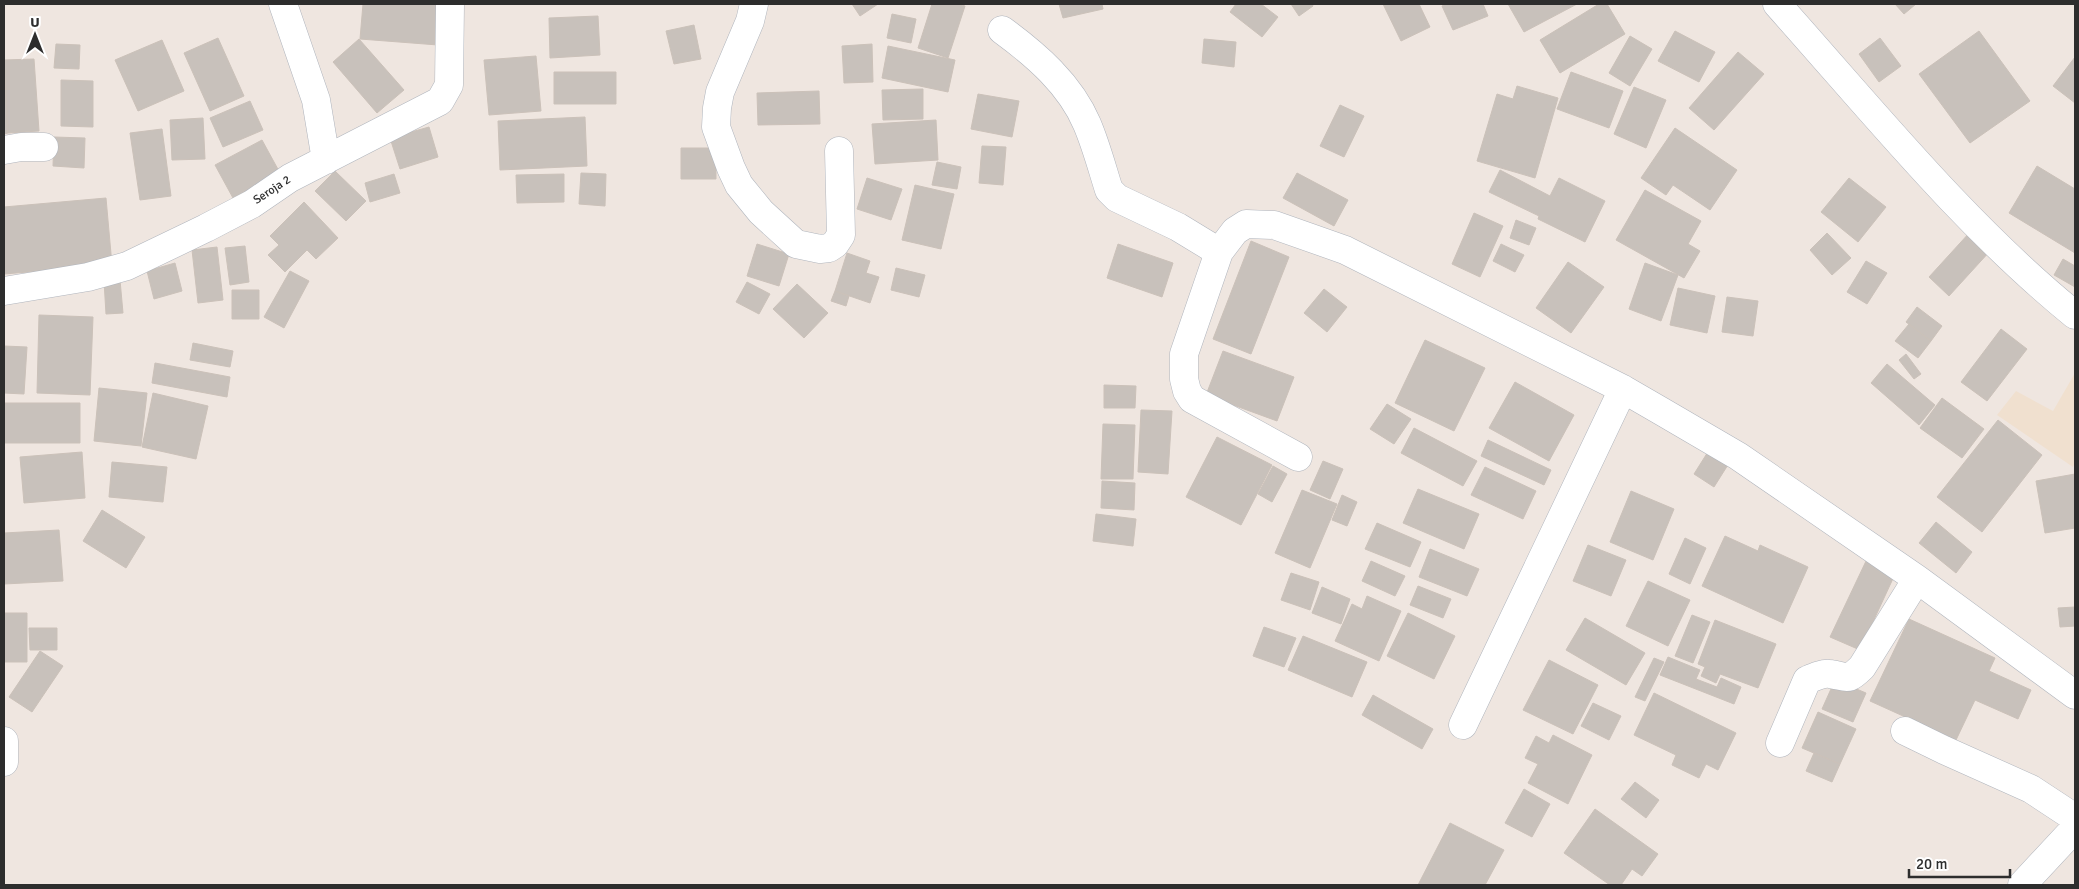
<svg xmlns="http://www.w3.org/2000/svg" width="2079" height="889" viewBox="0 0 2079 889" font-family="Signika,sans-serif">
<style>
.education{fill:#f0e0cf}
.building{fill:#c8c1bb;stroke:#cbc1b9}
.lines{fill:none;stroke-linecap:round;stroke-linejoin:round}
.street-casing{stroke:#b0b5bd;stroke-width:29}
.street{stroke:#fff;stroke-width:28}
.labels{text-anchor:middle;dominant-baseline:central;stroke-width:4.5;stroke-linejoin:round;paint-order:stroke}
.street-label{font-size:12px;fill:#2d2d2d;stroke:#fff}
</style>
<rect width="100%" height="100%" fill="#efe6e0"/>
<path class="education" d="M2075,373v89l-2,5 -76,-52 19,-24 37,20z"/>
<path class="building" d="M363,4h78l-3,41 -78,-6z
M852,4h26l-18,12z
M932,4h27l6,2 -17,52 -30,-10z
M1059,4h43l1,5 -40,9z
M1236,4h25l17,13 -16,20 -32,-25z
M1291,4h21l1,2 -14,10z
M1383,4h36l11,23 -29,14z
M1446,4h37l5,12 -35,14 -11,-24z
M1508,4h69l-53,28z
M1599,4h8l18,30 -65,39 -20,-33z
M1895,4h21l-12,10z
M892,14l24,5 -5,24 -24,-5z
M598,16l2,39 -50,3 -1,-40z
M694,25l7,34 -27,5 -8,-33z
M1675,31l40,21 -16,30 -41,-21z
M1979,31l51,70 -60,42 -51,-69z
M1630,36l22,13 -22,37 -21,-13z
M218,38l26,58 -34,15 -26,-58z
M1880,38l21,28 -22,16 -20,-28z
M359,39l45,51 -27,23 -44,-51z
M1204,39l32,3 -2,25 -32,-4z
M162,40l22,51 -46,20 -23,-51z
M56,44l24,1 -1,24 -25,-1z
M872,44l1,38 -29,1 -2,-37z
M888,46l67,14 -7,32 -66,-14z
M1738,52l26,22 -50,56 -25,-22z
M536,56l5,55 -52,4 -5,-55z
M2075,57v46l-22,-17z
M34,59l5,72 -31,2 -4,-73z
M4,60l4,73 -4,1z
M554,72h62v32h-62z
M1571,72l52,19 -14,37 -52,-19z
M61,80l32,1v46l-32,-1z
M1517,86l41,12 -23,80 -58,-17 20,-67 16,5z
M1634,87l32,13 -20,48 -32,-14z
M923,89v30l-40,1 -1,-30z
M819,91l1,33 -62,1 -1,-32z
M978,94l41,7 -7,36 -41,-8z
M250,101l13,29 -40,17 -13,-29z
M1340,105l24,11 -20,41 -24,-11z
M585,117l2,49 -87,4 -2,-49z
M203,118l2,41 -33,1 -2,-40z
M936,120l2,40 -63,4 -3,-40z
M429,127l9,30 -38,12 -10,-31z
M1675,128l62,42 -27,40 -37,-25 -7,10 -25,-17z
M162,129l9,67 -31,4 -10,-67z
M54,137l31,1 -1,30 -31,-2z
M262,140l18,33 -47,25 -18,-33z
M982,146l24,1 -3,38 -24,-2z
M681,148h35v31h-35z
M937,162l24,5 -4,22 -25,-4z
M2037,166l38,23v64l-66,-40z
M1500,170l50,26 9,-18 46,23 -20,41 -47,-23 1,-3 -50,-24z
M335,171l31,30 -20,20 -31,-30z
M581,173l25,1 -1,32 -26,-2z
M1297,173l51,27 -14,26 -51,-28z
M394,174l6,19 -30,9 -5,-19z
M564,174v28l-47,1 -1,-28z
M867,178l35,11 -11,31 -34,-11z
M1849,178l37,29 -28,35 -37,-30z
M915,185l39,9 -13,55 -39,-9z
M1645,190l56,31 -13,23 12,7 -16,27 -68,-38z
M106,198l6,67 -108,9v-67z
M304,202l34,36 -22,21 -9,-9 -22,22 -17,-17 11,-10 -9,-9z
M1474,213l29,13 -23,51 -28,-13z
M1516,220l20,8 -7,17 -19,-7z
M1971,231l20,19 -42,46 -20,-19z
M1827,233l24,25 -19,17 -22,-25z
M1251,241l38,16 -38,97 -38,-15z
M757,244l32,10 -10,32 -32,-10z
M1118,244l55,19 -11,34 -55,-19z
M1501,244l23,11 -9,17 -22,-11z
M245,246l4,36 -19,3 -5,-37z
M217,247l6,53 -25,3 -6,-53z
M847,253l23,8 -4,12 13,4 -9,26 -35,-12z
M2063,259l12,7v21l-21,-12z
M1866,261l21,12 -20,31 -20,-12z
M1568,262l36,25 -33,46 -35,-25z
M175,263l7,28 -28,8 -7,-28z
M1645,263l33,12 -17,46 -32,-12z
M896,268l29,7 -6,22 -28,-7z
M290,271l19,10 -25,47 -20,-11z
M120,280l3,33 -17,1 -2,-33z
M747,282l23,12 -11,20 -23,-12z
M797,284l31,29 -24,25 -31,-29z
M1678,288l37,8 -8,37 -37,-8z
M1324,289l23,18 -20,25 -23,-19z
M232,290h27v29h-27z
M835,291l14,5 -3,10 -15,-5z
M1727,297l31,4 -5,35 -31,-4z
M1917,307l25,19 -11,15 -25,-19z
M39,315l54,2 -3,78 -53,-2z
M1909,324l22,17 -13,17 -23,-17z
M2001,329l26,20 -40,52 -26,-19z
M1425,340l60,28 -31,63 -59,-28z
M193,343l40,8 -3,16 -40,-7z
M4,346l23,1 -3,47 -20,-1z
M1223,351l71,26 -17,44 -71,-26z
M1906,354l15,20 -7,5 -15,-19z
M155,363l75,14 -3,20 -75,-14z
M1887,364l48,41 -16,20 -48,-42z
M1515,382l59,33 -25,46 -60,-33z
M1104,385l32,1 -1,22h-31z
M99,388l48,5 -6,53 -47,-5z
M153,393l55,13 -12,53 -54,-12z
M1942,398l42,31 -22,29 -42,-30z
M4,403h76v40h-76z
M1387,404l24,15 -17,25 -24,-15z
M1141,410l31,1 -4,63 -30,-2z
M1998,420l44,35 -60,77 -45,-35z
M1103,424l32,1 -2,54h-32z
M1414,428l63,33 -14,25 -62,-33z
M1217,437l55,28 -31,60 -55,-28z
M1488,440l63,30 -7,15 -63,-29z
M1711,447l20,13 -17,27 -20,-13z
M82,452l3,46 -61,5 -4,-46z
M1323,461l20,8 -13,30 -20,-9z
M112,462l55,5 -4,35 -54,-5z
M1273,466l14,8 -15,28 -14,-8z
M1485,467l51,24 -13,28 -52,-24z
M2075,474v54l-30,5 -9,-52z
M1102,481l33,2 -1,27 -33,-2z
M1418,489l61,25 -15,35 -61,-26z
M1302,490l35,14 -27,64 -35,-15z
M1631,491l43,18 -21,51 -43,-18z
M1342,495l15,7 -10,24 -15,-6z
M102,510l43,27 -19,31 -43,-27z
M1096,514l40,5 -3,27 -40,-5z
M1936,522l36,30 -16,21 -37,-30z
M1377,523l44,19 -11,25 -45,-18z
M59,530l4,51 -59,3v-51z
M1725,536l33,15 2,-6 48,22 -25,56 -81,-37z
M1685,538l21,10 -16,36 -21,-10z
M1588,545l38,15 -15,36 -38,-15z
M1430,549l49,20 -12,27 -48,-19z
M1867,559l29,13 -36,78 -30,-13z
M1371,561l34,15 -10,20 -33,-15z
M1291,573l28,9 -9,28 -29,-10z
M1648,581l42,19 -22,46 -42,-20z
M1418,586l33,13 -8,19 -33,-13z
M1322,587l28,12 -9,25 -29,-11z
M1367,596l34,15 -22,50 -44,-20 17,-37 10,5z
M2075,607v19l-15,1 -2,-19z
M4,613h23v49h-23z
M1408,613l47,23 -21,43 -47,-23z
M1692,615l18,7 -17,41 -18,-7z
M1585,618l60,35 -19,32 -60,-35z
M1909,619l86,39 -6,13 42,19 -13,29 -43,-19 -19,40 -86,-39z
M1715,620l61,24 -18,44 -38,-14 -4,9 -15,-7 4,-9 -7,-3z
M1264,627l32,11 -12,29 -31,-11z
M29,628h28v22h-27z
M1303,636l64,26 -15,35 -64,-27z
M40,651l23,15 -31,46 -23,-15z
M1668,657l32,13 -4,9 21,8 4,-9 20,9 -7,17 -74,-29z
M1654,658l10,4 -19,39 -10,-4z
M1549,660l49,25 -25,49 -50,-24z
M1835,680l31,13 -13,29 -31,-13z
M1654,693l82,40 -18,37 -12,-6 -7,14 -27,-13 4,-10 -42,-20z
M1373,695l60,34 -11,20 -60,-34z
M1593,703l28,13 -12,24 -28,-14z
M1818,712l38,17 -16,35 -38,-16z
M1553,735l39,20 -24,49 -40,-21 10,-19 -13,-6 11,-22 13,7z
M1814,753l26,11 -8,18 -26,-11z
M1635,782l24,18 -13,18 -25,-19z
M1524,789l26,15 -18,33 -27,-14z
M1595,809l63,45 -16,22 -10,-7 -11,16h-11l-46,-32z
M1450,823l54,27 -19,35h-67z"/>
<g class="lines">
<defs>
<path id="street" d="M283,4l33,96 10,60
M754,4l-4,17 -30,71 -3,16 -1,19 15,41 8,17 22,27 35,32 24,5 9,-1 6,-4 6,-9 -2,-84
M1777,4c94,105 188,222 298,311
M1002,30c34,25 68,54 85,94 9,21 15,44 22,66l8,8 61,29 41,25
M4,150l17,-3h23
M4,291l84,-14 39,-11 79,-38 46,-24 38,-26 150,-77 9,-16 1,-81
M1298,457l-106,-58 -5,-8 -3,-12v-25l35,-102 16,-21 11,-7 28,1 71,25 278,139 38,22 77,45 179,123 158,116
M1463,725l160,-336
M1905,731l39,19 87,39 44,29
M4,741v21
M1780,743l27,-63c7,-3 16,-7 23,-6 17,2 16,9 32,-7l55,-88
M2022,885l53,-57"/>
</defs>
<use href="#street" class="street-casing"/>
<use href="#street" class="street"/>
</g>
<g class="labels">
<g class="street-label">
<text transform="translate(272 190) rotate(-33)">Seroja 2</text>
</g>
</g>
<rect width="2079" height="889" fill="none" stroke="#2d2d2d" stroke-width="10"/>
<g transform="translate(35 35)" stroke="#ffffff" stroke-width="4" paint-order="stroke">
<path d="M0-4L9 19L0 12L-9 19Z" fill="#2d2d2d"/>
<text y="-8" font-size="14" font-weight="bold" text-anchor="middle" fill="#2d2d2d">U</text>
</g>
<path d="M1909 869v8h101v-8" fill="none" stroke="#2d2d2d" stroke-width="2.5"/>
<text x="1916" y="869" font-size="15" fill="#2d2d2d" stroke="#ffffff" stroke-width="4" paint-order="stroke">20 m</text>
</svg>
